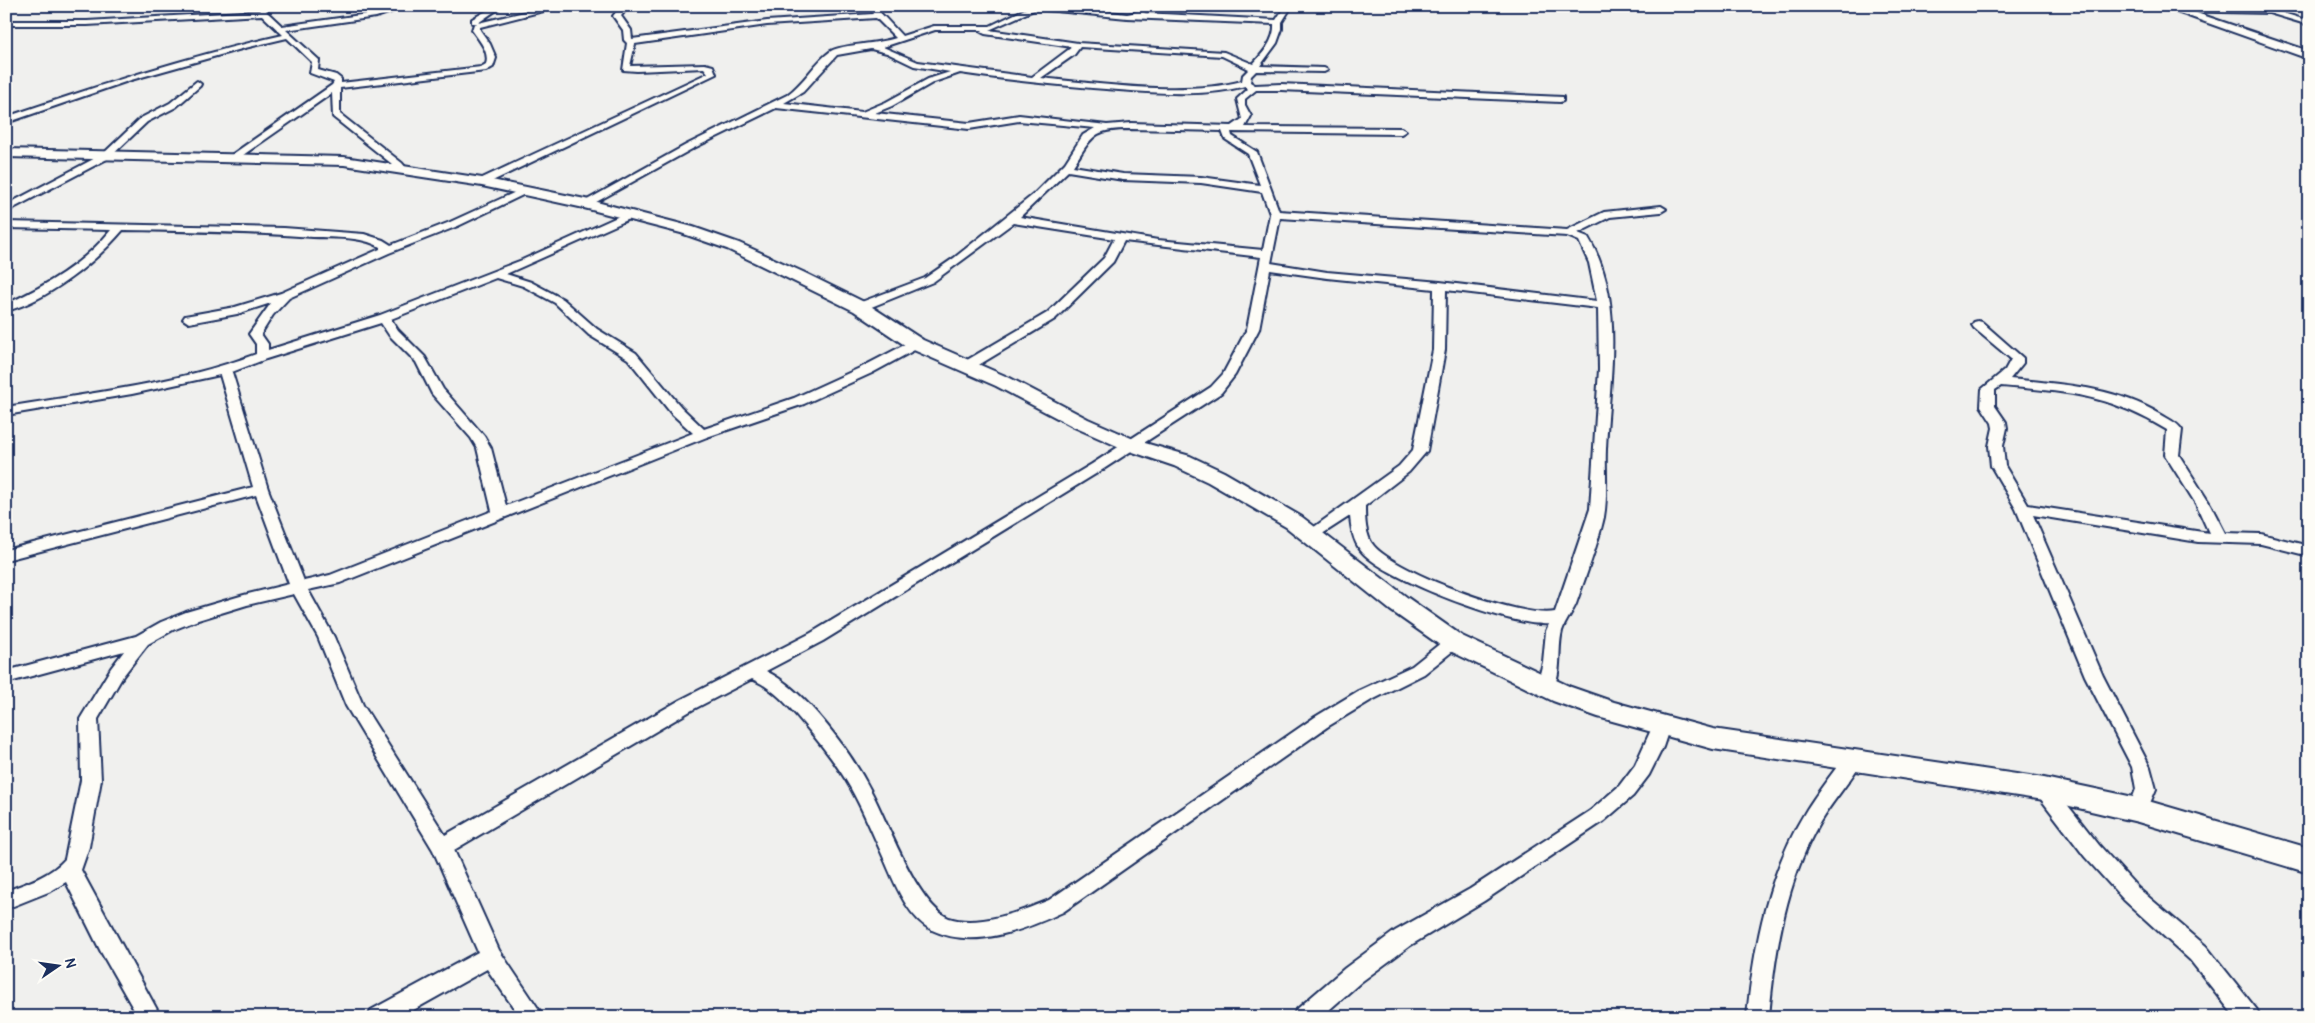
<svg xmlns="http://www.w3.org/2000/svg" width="2315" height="1023" viewBox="0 0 2315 1023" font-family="Pangolin,sans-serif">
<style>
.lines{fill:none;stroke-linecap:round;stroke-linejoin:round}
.street-casing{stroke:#1b2f5e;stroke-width:4}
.secondary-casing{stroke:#1b2f5e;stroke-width:4}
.street{fill:#fdfcf7;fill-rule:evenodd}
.secondary{fill:#fdfcf7;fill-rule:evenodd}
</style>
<rect width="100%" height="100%" fill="#f0f0ee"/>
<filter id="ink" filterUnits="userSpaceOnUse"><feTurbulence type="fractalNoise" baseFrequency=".02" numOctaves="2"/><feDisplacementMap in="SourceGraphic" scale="10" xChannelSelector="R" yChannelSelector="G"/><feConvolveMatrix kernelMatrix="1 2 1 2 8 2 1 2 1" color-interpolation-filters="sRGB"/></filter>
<g filter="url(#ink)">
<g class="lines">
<defs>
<path id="street" d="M257,6h8l2,6 15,14 93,-13 22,-7h12l-33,11 -90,13 33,30 -1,10 18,5 5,4v4l140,-16 5,-3c4,-12 -7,-24 -14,-34l2,-6 76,-18h13l-83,21v3l10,14 6,14 -3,9 -7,4 -146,17v26l62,49 5,6 -5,3 -69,-55 -1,-24 -96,67h-6v-4l102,-71 2,-3 -24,-9 2,-11 -25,-24 -42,10 -114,32 -125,43v-6c92,-31 183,-61 277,-82l-21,-20 -175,10h-81v-4h81l173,-10z
M489,6h7l2,3 -20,14h-6v-4l18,-10z
M615,6h8l2,5 -4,5 10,14 1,9 135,-18 106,-7 -2,-5 4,-2 27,29 32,-10h56l41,-20h32l64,8c10,-1 16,-8 26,-8l-9,7 132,7 9,-14h7l-10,16v7l-5,14 -17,23 64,2 4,2 -4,2 -68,-1 -5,5 -1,6 5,3 26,-1 282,13v4l-3,1 -279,-12h-25l-11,9v6l6,11 -6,11 156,1 5,3 -5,3 -170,-2 1,4 25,16 22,59 288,19 37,-18 57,-6 5,3 -5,3 -51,5 -32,16 10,4c38,62 21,143 18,212 -1,22 2,46 -2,68 -6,27 -19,61 -28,87 -4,9 -11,18 -14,27 -5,20 1,41 -10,59l-6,2 -6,-2 -3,-4 6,-24 3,-31 3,-7c-35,4 -164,-45 -187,-72 -9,-10 -11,-24 -12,-36l-34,22h-10l-3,-3 96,-69 14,-16 20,-100 1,-61 -107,-11 -57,-8 -11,59 -24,46 -14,18 -119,77 -279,171 -57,30c39,18 87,84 106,122 16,30 45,112 77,125 29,10 73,-7 100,-18l266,-183 43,-26 54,-25 35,-28 6,-2 6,2 3,4 -3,4 -35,28 -54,27 -43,26 -264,185c-39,18 -89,38 -131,18 -27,-14 -39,-52 -51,-78 -10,-22 -19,-44 -31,-65 -13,-23 -30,-44 -47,-64 -15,-18 -30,-35 -51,-44l-60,31 -238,140 45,100 45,67h-24l-33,-48 -86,48h-33l3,-7 107,-58 -45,-102 -87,-144 -28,-69 -24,-43 -47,11 -49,15 -25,10 -25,14 -25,32 -25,43 3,61 -12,67 -8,23 80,147h-23l-37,-65 -35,-70 -15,9 -45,18v-18c21,-8 44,-15 59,-32l16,-79 -1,-61 31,-51 13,-17 -118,32v-12l130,-35 25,-14 25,-10 58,-17 45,-11 -33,-89 -250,65v-10l247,-63 -33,-112 -88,19 -126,21v-8c84,-14 170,-23 250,-53v-10l-7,-10 22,-31 -34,11 -48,9 -6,-4 2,-3 50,-9 46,-14 99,-44v-2c-19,-11 -45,-9 -67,-10 -63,-5 -127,-6 -190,-7 -27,32 -76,71 -117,81v-7c40,-18 77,-40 105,-74l-105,-2v-6l278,6 80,6 19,6 8,5 59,-23 70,-32 4,-1 5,3 -71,34 -69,27 -100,45 -16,17 -12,19 7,10v6l112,-35 142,-55 104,-47h8v4l-128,57 25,8 32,17 34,30 39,24 45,54 23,22 90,-31 68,-31 50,-26h8l2,3 -2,3 -48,26 -68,31 -97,33 -367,146 -32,7 26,47 29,68 82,130 235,-135 131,-67 281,-169 119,-77 12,-13 24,-45 14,-72 -137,-16 -11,21 -58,57 -83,50h-10l-1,-3 1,-3 85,-50 57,-55 10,-19 -101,-16 -80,59 -69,28h-8l-2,-3 2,-3 69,-26 29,-20 80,-64 31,-31 18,-28 12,-7 -76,-7 -50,8 -193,-21 -84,41 -103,57h-8l-1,-2 106,-59 101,-50c17,-12 28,-33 44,-44 12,-7 48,-7 65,-13l-20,-20 -109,7 -132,19 -5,22 75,-2 8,2 3,8 -230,110h-8v-4l230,-107 -4,-5 -67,3 -14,-1 4,-27 -3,-3 -1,-10 -10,-14 4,-5zM1036,9l91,9 147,6c1,16 -11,29 -21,40l-29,-12 -146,-9 -89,-13zM935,30h48l-2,2 4,2 87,13 -40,30 -114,-15 -35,-15zM1080,47l142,9 27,13 -6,6 -1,6c-56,15 -142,3 -201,-3l33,-23zM871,49l16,4 27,13 36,6 -22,7 -42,23 -24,10 -78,-9 19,-11 34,-37zM960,73c53,8 106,13 159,17 42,3 85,7 126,-4l3,3 -11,10 5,20 -10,7 -101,-3 -24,2 -88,-10 -50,8 -94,-10 17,-7 42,-24zM1131,129l91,2 3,8 23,15 12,31 -59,-8 -78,-3 -50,-8c20,-30 19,-37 58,-37zM1068,171l55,9 78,3 61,9 8,22 -7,36 -105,-10 -138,-23zM1280,218l287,18 12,5 10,22 8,38 -157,-19 -113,-10 -56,-9zM496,278l27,8 32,17 34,32 39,24 43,54 22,20 -187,73 -15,-58 -7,-12 -41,-47 -18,-32 -27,-27 -7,-11zM1446,290l152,18 1,61 -9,140 -35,103c-34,7 -157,-39 -181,-66 -9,-10 -9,-28 -9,-40l44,-34 18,-21 18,-101zM381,323l8,12 27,27 16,32 39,44 6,10 15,63 -162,64 -26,6 -36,-92 -36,-117 34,-13z
M2177,7l93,2 39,12v4l-40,-12 -95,-2v-4z
M197,81l4,3 -1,2 -24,21 -29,15 -38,36 -103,54v-7l97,-51 38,-36 29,-15z
M1978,321l4,1 41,36v5l-13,16c51,5 105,8 150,35 8,5 17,8 22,16l-3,25 31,49 15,29 36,1 48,12v10l-48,-12 -63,-2 -165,-27 70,161 47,91 6,22 -11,26 -7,3 -7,-3 -3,-5 8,-21 -4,-22 -47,-91 -69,-167 -25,-43 -2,-20 4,-18 -1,-5 -11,-17 1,-17 23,-19 6,-11 -37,-31 -2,-3 2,-3zM2001,386c67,6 107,8 166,44l-2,25 31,49 13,29 -181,-28 -23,-39 -2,-20 4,-18 -1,-6 -11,-16v-16z
M1661,719l6,2 3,5 -7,21 -14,28 -16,21 -29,25 -120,80 -73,44 -50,37 -40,35h-28l3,-7 49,-42 50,-37 75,-42 120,-78 29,-25 16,-21 20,-44z
M1854,752l7,2 2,5c-12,22 -30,41 -43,63 -34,59 -45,128 -51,195h-22c7,-72 21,-145 60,-208 12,-19 26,-37 40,-55z
M2044,782l7,2 48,61 39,43 68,58 51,64 3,7h-25l-45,-57 -66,-60 -39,-43 -48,-63 -3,-5 3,-5z"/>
<path id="secondary" d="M2160,6h16l133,45v8z
M6,149l338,8 138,21 103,21 108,28 46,16 64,29 63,31 57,37 87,38 78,41 50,22 52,15 34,16 78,45 106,81 54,38 109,51 43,15 99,27 331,49 94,20 171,50v25l-171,-51 -94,-22 -331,-51 -115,-32 -45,-16 -109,-53 -54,-38 -104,-83 -78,-45 -34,-16 -50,-17 -50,-22 -78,-41 -87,-38 -55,-37 -63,-31 -64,-31 -46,-16 -97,-25 -102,-22 -138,-21 -338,-8z"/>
</defs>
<use href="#street" class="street-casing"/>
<use href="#secondary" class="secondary-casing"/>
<use href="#street" class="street"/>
<use href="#secondary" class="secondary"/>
</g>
</g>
<rect width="2315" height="1023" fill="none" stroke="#fdfcf7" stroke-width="25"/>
<rect x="12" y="12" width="2290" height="998" fill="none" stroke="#1b2f5e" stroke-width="2" filter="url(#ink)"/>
<g transform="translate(58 966) rotate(77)" stroke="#fdfcf7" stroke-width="4" paint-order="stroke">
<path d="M0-4L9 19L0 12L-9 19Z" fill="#1b2f5e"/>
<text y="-8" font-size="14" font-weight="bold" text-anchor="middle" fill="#1b2f5e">N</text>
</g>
</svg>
